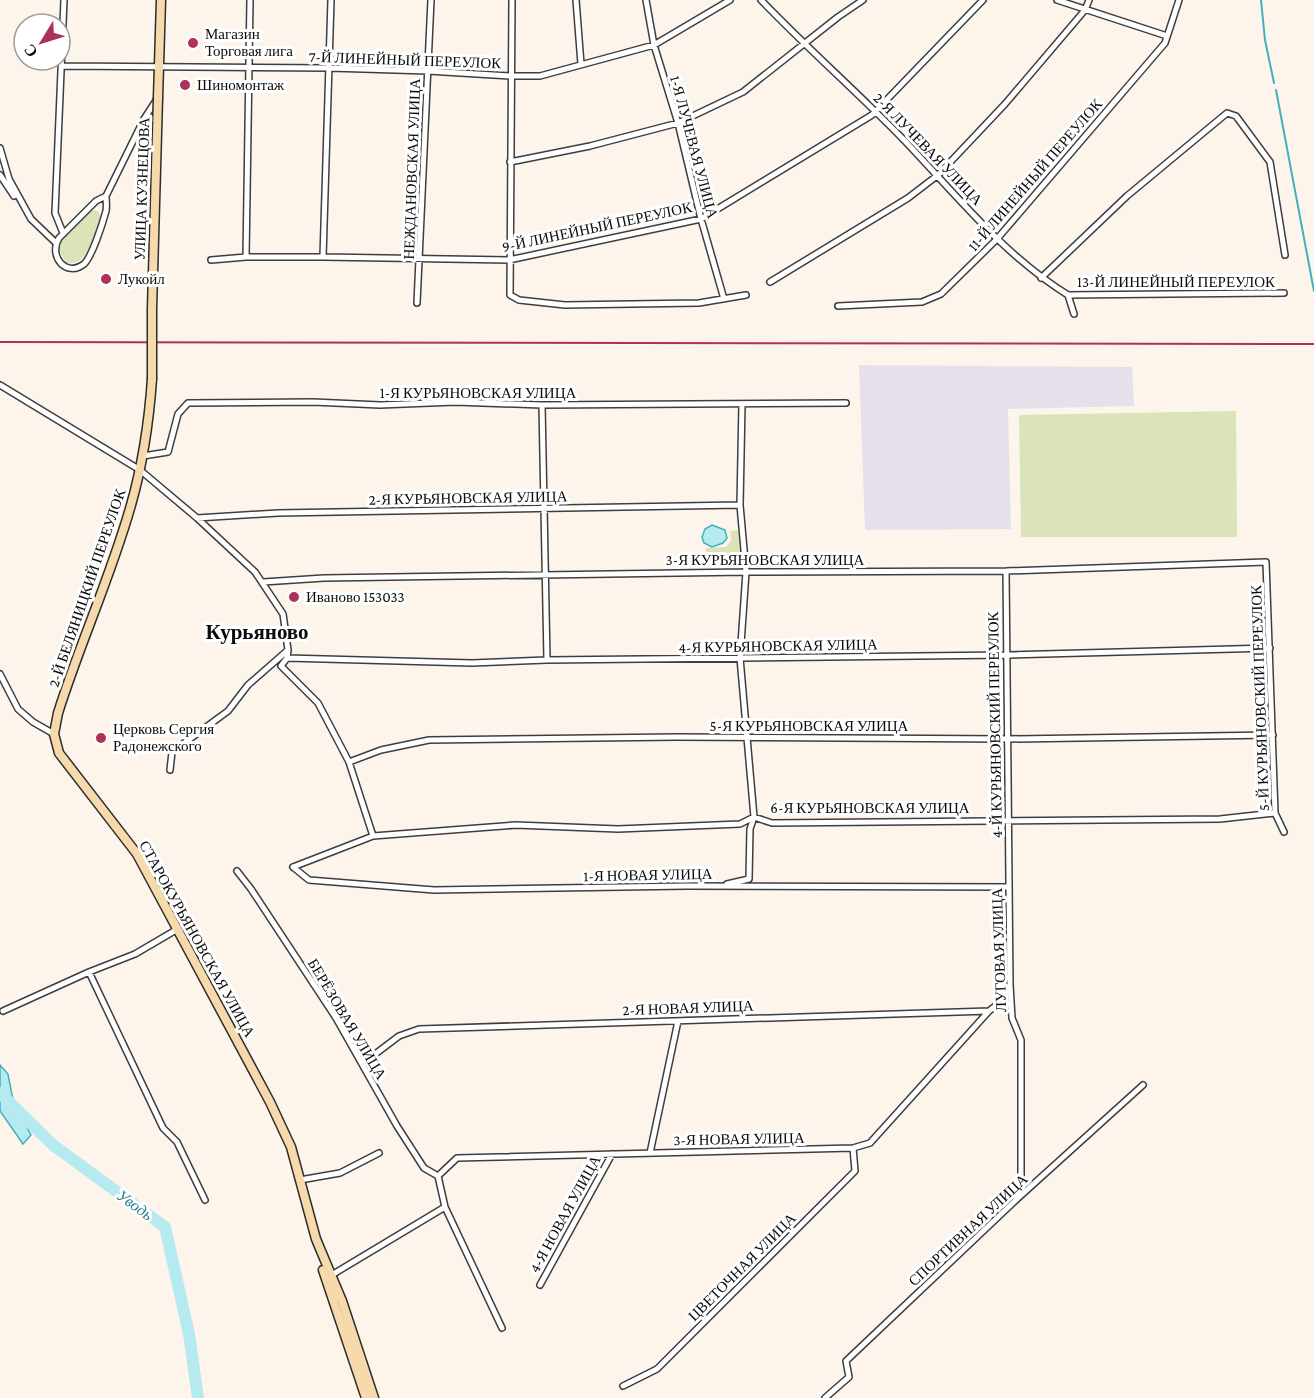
<svg xmlns="http://www.w3.org/2000/svg" width="1314" height="1398" viewBox="0 0 1314 1398" font-family="'Crimson Pro',serif">
<style>
.industrial{fill:#e6e0ea}
.green{fill:#dbe4b9}
.water{fill:#b5eaf0;stroke:#43b0bf;stroke-width:1.5}
.lines{fill:none;stroke-linecap:round;stroke-linejoin:round}
.stream{stroke:#43b0bf;stroke-width:2}
.river{stroke:#b5eaf0;stroke-width:12}
.minor-casing{stroke:#3e3e3e;stroke-width:8}
.secondary-casing{stroke:#2d2d2d;stroke-width:11}
.minor{stroke:#fff;stroke-width:5}
.secondary{stroke:#f7daac;stroke-width:8}
.rail{stroke:#ad3159;stroke-width:2}
.secondary-bridge-casing{stroke:#2d2d2d;stroke-width:11;stroke-linecap:butt}
.secondary-bridge{stroke:#f7daac;stroke-width:8}
.poi-dot{fill:#ad3159;stroke:#fff;stroke-width:2}
.labels{text-anchor:middle;dominant-baseline:central;stroke-width:6;stroke-linejoin:round;paint-order:stroke}
.poi-label{font-size:15px;fill:#0b0b0b;stroke:#fff;text-anchor:start}
.street-label{font-size:15px;fill:#0b0b0b;stroke:#fff}
.water-label{font-size:16px;font-style:italic;fill:#217e90;stroke:#fff}
.district-label{font-size:21px;font-weight:bold;fill:#0b0b0b;stroke:#fff}
</style>
<rect width="100%" height="100%" fill="#fdf5eb"/>
<path class="industrial" d="M859,365l273,2 2,39 -126,3 3,120 -146,1z"/>
<path class="green" d="M95,210l4,2 2,6c-7,15 -13,51 -35,44l-7,-12 2,-9 30,-30z
M1236,411l1,126h-216l-2,-122z
M740,530l2,35 -35,2 -1,-19 20,-1 5,-7 -1,-9z"/>
<path class="water" d="M712,525l13,5 2,8 -4,5 -11,4 -8,-4 -2,-6 3,-8z
M0,1065l8,9 5,26 18,35 -8,9 -23,-33z"/>
<g class="lines">
<path class="stream" d="M1261,0l4,40 9,43
M1276,90l38,201"/>
<path class="river" d="M0,1093l53,52 112,82 24,107 9,64"/>
<defs>
<path id="minor" d="M512,0l-2,295 9,5 46,5 134,-2 47,-8
M576,0l5,64
M646,0l8,45 24,78 23,96 23,80
M761,0c45,47 95,91 141,138 52,54 101,117 166,157l6,19
M1057,0l110,36
M63,66l267,2 98,3 82,5h30l114,-31 76,-45
M0,148l9,31 22,40 25,24
M510,162l80,-16 88,-23 65,-31 95,-75 25,-17
M0,175l14,21
M106,196l-10,5 -37,37c-11,18 7,40 25,26 8,-7 19,-42 22,-53 1,-5 0,-10 0,-15l38,-77 13,-20
M63,233l-8,-20 9,-213
M246,257l4,-257
M323,257l8,-257
M211,260l35,-3h77l186,3 192,-41 171,-104 111,-115
M1041,278l86,-82 100,-83 9,3 34,46 15,93
M770,282l138,-84 30,-23 67,-71 80,-94 4,-10
M1068,295l216,-2
M417,303l14,-303
M838,306l84,-4 19,-8 56,-55 168,-196 14,-43
M0,385l140,85 57,48 58,54 28,42 5,36 -1,8 -6,8 37,37 31,59 24,74
M542,405l5,255
M143,456l25,-4 10,-38 10,-11 125,-1 67,3 75,-3 87,3 304,-2
M197,518l81,-5 462,-8
M1006,571l4,414 2,33 9,22v143l-4,16
M263,582l61,-4 422,-6 260,-1 260,-9 9,251 9,19
M287,658l185,5 75,-3 460,-5 263,-7
M0,674l18,35 15,13 21,12
M349,762l32,-12 48,-10 248,-3 332,2 264,-4
M170,770l2,-18 56,-41 20,-26 40,-35
M293,867l80,-31 143,-11 102,4 122,-5 14,-7 18,6 448,-4 55,-6
M293,867l16,13 125,10 253,-4 322,1
M237,871l14,18 85,129 61,108 27,42 14,8
M727,884l22,-5 1,-50 4,-12 -14,-159 6,-86 -6,-67 2,-101
M89,972l74,156 14,14 28,58
M3,1011l86,-39 46,-18 41,-24
M362,1064l37,-28 20,-7 570,-18 13,-10 8,-16
M650,1153l28,-132
M438,1176l19,-18 396,-10 17,-5 119,-132
M438,1176l7,31 57,121
M300,1180l40,-7 39,-20
M330,1276l115,-69
M540,1285l72,-131
M623,1386l34,-17 198,-198 -2,-23
M825,1398l24,-21 -3,-16 171,-162 126,-114"/>
<path id="secondary" d="M158,98l3,-98
M152,379c-3,43 -9,84 -21,126 -20,71 -51,138 -73,208l-4,21 5,19 78,101 133,248 21,45 25,92 26,62 32,97
M323,1270l43,128"/>
</defs>
<use href="#minor" class="minor-casing"/>
<use href="#secondary" class="secondary-casing"/>
<use href="#minor" class="minor"/>
<use href="#secondary" class="secondary"/>
<path class="rail" d="M0,342l1314,2"/>
<defs>
<path id="secondary-bridge" d="M152,379v-70l6,-211"/>
</defs>
<use href="#secondary-bridge" class="secondary-bridge-casing"/>
<use href="#secondary-bridge" class="secondary-bridge"/>
</g>
<g class="poi-dot">
<circle cx="193" cy="43" r="6"/>
<circle cx="185" cy="85" r="6"/>
<circle cx="106" cy="279" r="6"/>
<circle cx="294" cy="597" r="6"/>
<circle cx="101" cy="738" r="6"/>
</g>
<g class="labels">
<g class="poi-label">
<text x="205" y="34">Магазин<tspan x="205" dy="17">Торговая лига</tspan></text>
<text x="197" y="85">Шиномонтаж</text>
<text x="118" y="279">Лукойл</text>
<text x="306" y="597">Иваново 153033</text>
<text x="113" y="729">Церковь Сергия<tspan x="113" dy="17">Радонежского</tspan></text>
</g>
<g class="street-label">
<text transform="translate(405 60) rotate(2)">7-Й ЛИНЕЙНЫЙ ПЕРЕУЛОК</text>
<text transform="translate(694 147) rotate(75)">1-Я ЛУЧЕВАЯ УЛИЦА</text>
<text transform="translate(928 149) rotate(46)">2-Я ЛУЧЕВАЯ УЛИЦА</text>
<text transform="translate(412 169) rotate(-88)">НЕЖДАНОВСКАЯ УЛИЦА</text>
<text transform="translate(1035 175) rotate(-49)">11-Й ЛИНЕЙНЫЙ ПЕРЕУЛОК</text>
<text transform="translate(142 189) rotate(-88)">УЛИЦА КУЗНЕЦОВА</text>
<text transform="translate(597 227) rotate(-12)">9-Й ЛИНЕЙНЫЙ ПЕРЕУЛОК</text>
<text x="1176" y="282">13-Й ЛИНЕЙНЫЙ ПЕРЕУЛОК</text>
<text x="478" y="393">1-Я КУРЬЯНОВСКАЯ УЛИЦА</text>
<text transform="translate(468 498) rotate(-1)">2-Я КУРЬЯНОВСКАЯ УЛИЦА</text>
<text x="765" y="560">3-Я КУРЬЯНОВСКАЯ УЛИЦА</text>
<text transform="translate(87 588) rotate(-71)">2-Й БЕЛЯНИЦКИЙ ПЕРЕУЛОК</text>
<text transform="translate(778 646) rotate(-1)">4-Я КУРЬЯНОВСКАЯ УЛИЦА</text>
<text transform="translate(1260 698) rotate(-92)">5-Й КУРЬЯНОВСКИЙ ПЕРЕУЛОК</text>
<text transform="translate(995 725) rotate(-91)">4-Й КУРЬЯНОВСКИЙ ПЕРЕУЛОК</text>
<text x="809" y="726">5-Я КУРЬЯНОВСКАЯ УЛИЦА</text>
<text x="870" y="808">6-Я КУРЬЯНОВСКАЯ УЛИЦА</text>
<text transform="translate(648 875) rotate(-1)">1-Я НОВАЯ УЛИЦА</text>
<text transform="translate(197 939) rotate(61)">СТАРОКУРЬЯНОВСКАЯ УЛИЦА</text>
<text transform="translate(999 950) rotate(-92)">ЛУГОВАЯ УЛИЦА</text>
<text transform="translate(688 1008) rotate(-2)">2-Я НОВАЯ УЛИЦА</text>
<text transform="translate(347 1019) rotate(59)">БЕРЁЗОВАЯ УЛИЦА</text>
<text transform="translate(739 1139) rotate(-1)">3-Я НОВАЯ УЛИЦА</text>
<text transform="translate(565 1214) rotate(-61)">4-Я НОВАЯ УЛИЦА</text>
<text transform="translate(968 1230) rotate(-43)">СПОРТИВНАЯ УЛИЦА</text>
<text transform="translate(742 1267) rotate(-45)">ЦВЕТОЧНАЯ УЛИЦА</text>
</g>
<g class="water-label">
<text transform="translate(135 1205) rotate(36)">Уводь</text>
</g>
<g class="district-label">
<text x="257" y="632">Курьяново</text>
</g>
</g>
<g transform="translate(42 42) rotate(232)"><circle r="28" fill="#ffffff" stroke="#9d9d9d" stroke-width="1.5"/>
<path d="M0-4.5L10 22L0 15L-10 22Z" fill="#ad3159"/>
<text y="-9" font-size="16" font-weight="bold" text-anchor="middle" fill="#0b0b0b">С</text>
</g>
</svg>
